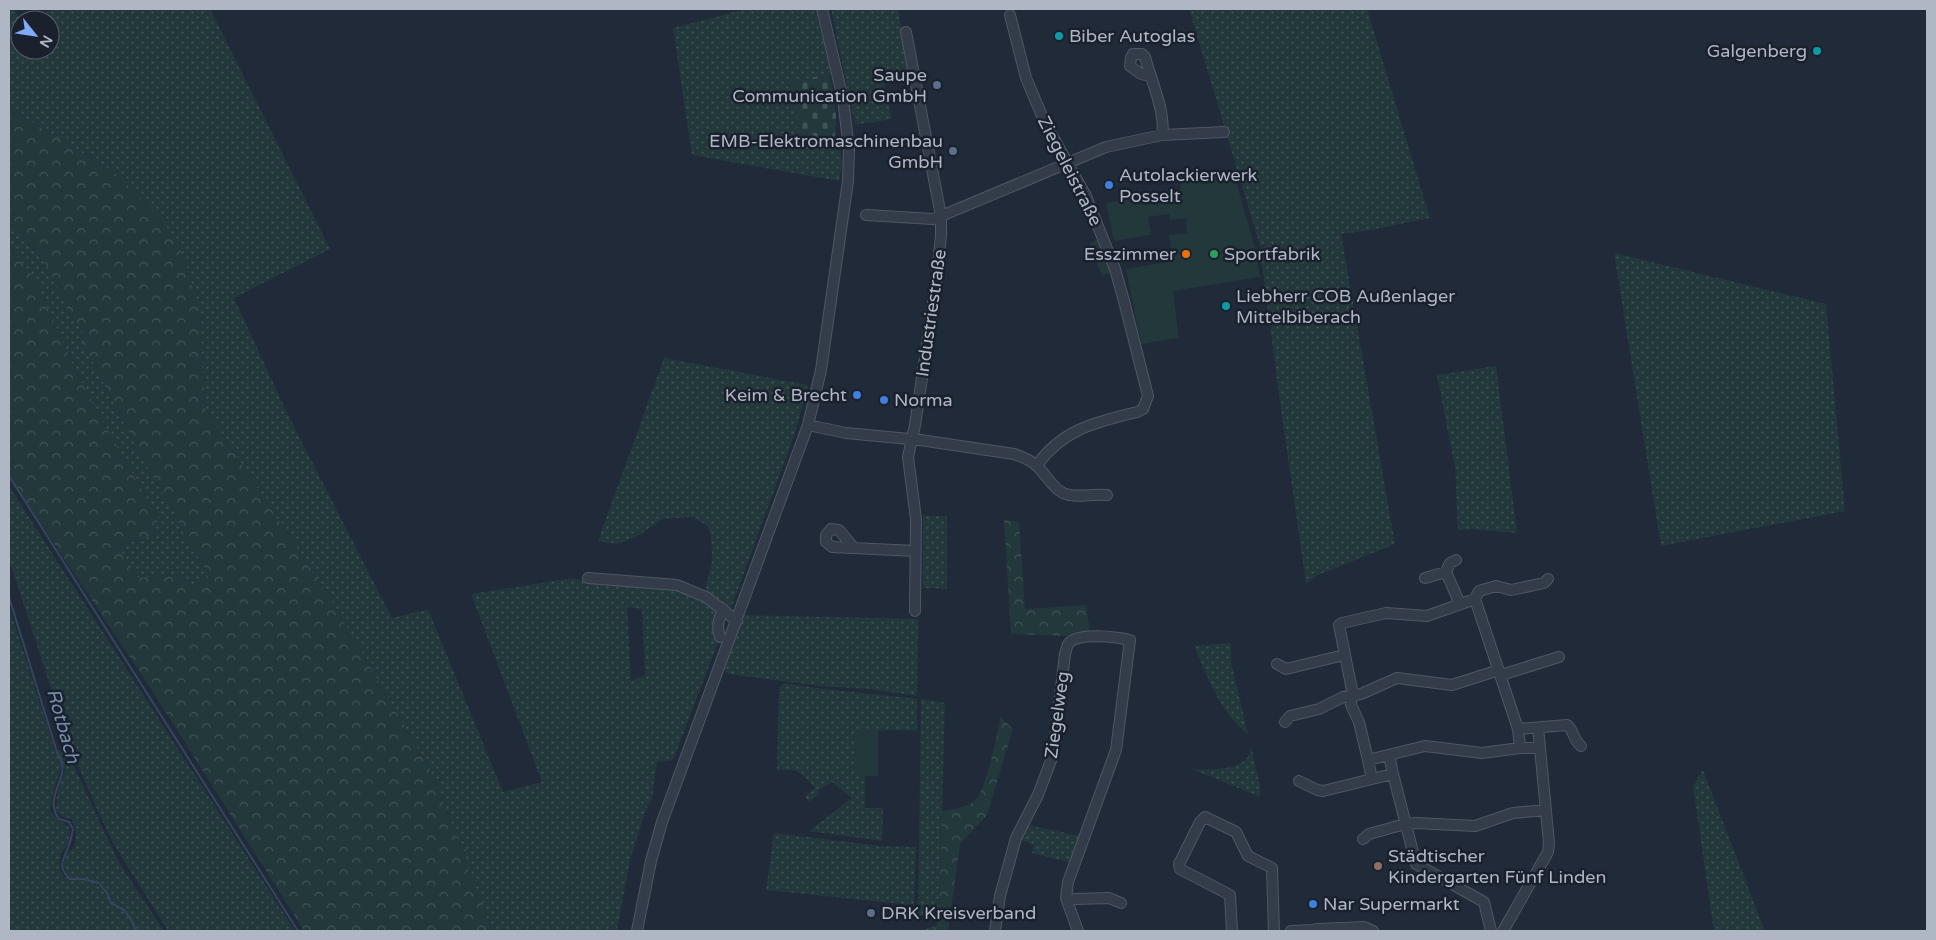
<svg xmlns="http://www.w3.org/2000/svg" width="1936" height="940" viewBox="0 0 1936 940" font-family="'Varela Round',sans-serif">
<style>
.green{fill:url(#green-dots);fill-rule:evenodd}
.forest{fill:url(#forest-crowns)}
.cemetery{fill:url(#cemetery-stones)}
.pitch{fill:#23383b}
.lines{fill:none;stroke-linecap:round;stroke-linejoin:round}
.stream{stroke:#344560;stroke-width:2}
.minor-casing{stroke:#4f5764;stroke-width:12}
.minor{stroke:#343c49;stroke-width:10}
.culture-dot{fill:#0f9aa8;stroke:#1a212d;stroke-width:2}
.service-dot{fill:#5c6f8a;stroke:#1a212d;stroke-width:2}
.shop-dot{fill:#3f7fe0;stroke:#1a212d;stroke-width:2}
.food-dot{fill:#e8710a;stroke:#1a212d;stroke-width:2}
.leisure-dot{fill:#2e9e5b;stroke:#1a212d;stroke-width:2}
.education-dot{fill:#8d6e63;stroke:#1a212d;stroke-width:2}
.labels{text-anchor:middle;dominant-baseline:central;stroke-width:5;stroke-linejoin:round;paint-order:stroke}
.poi-label{font-size:18px;fill:#afb7c5;stroke:#1a212d;text-anchor:start}
.street-label{font-size:18px;fill:#afb7c5;stroke:#1a212d}
.water-label{font-size:19px;font-style:italic;fill:#768cae;stroke:#1a212d}
</style>
<defs>
<pattern id="green-dots" width="8" height="8" patternUnits="userSpaceOnUse" patternTransform="scale(1.25)"><rect width="8" height="8" fill="#23383b"/><path d="M2 2h.1M6 6h.1" fill="none" stroke="#405356" stroke-width="1.8" stroke-linecap="round"/></pattern>
<pattern id="forest-crowns" width="20" height="18" patternUnits="userSpaceOnUse" patternTransform="scale(1.25)"><rect width="20" height="18" fill="#23383b"/><path d="M2 6a3 3 0 1 1 6 0M12 15a3 3 0 1 1 6 0" fill="none" stroke="#405356"/></pattern>
<pattern id="cemetery-stones" width="16" height="16" patternUnits="userSpaceOnUse" patternTransform="scale(1.25)"><rect width="16" height="16" fill="#23383b"/><path d="M2 7V4a2 2 0 0 1 4 0v3zM10 15v-3a2 2 0 0 1 4 0v3z" fill="#405356"/></pattern>
</defs>
<rect width="100%" height="100%" fill="#202a38"/>
<path class="green" d="M9,9h5l6,11v30h30v-30h-29l33,-11h156l120,240 -96,49 55,119 103,201 36,-9 75,183 39,-10 -71,-188 103,-16 1,1 101,8 40,19 4,31 -47,123 -16,2 -5,37 -7,13 -15,48 -13,71h-125l-28,-74 2,-12 -6,1 -27,-71 -99,-170 -129,-197 -5,-94 -85,-141 -106,-65zM627,607l15,2 3,66 -14,6z
M746,9h69l17,65 -41,8 6,24 1,34 32,11 2,-4 9,4 1,14 -3,16 -147,-26 -19,-127z
M831,9h67l12,63 -27,7 9,40 -37,6z
M1189,9h178l63,209 -58,12 -31,4 54,310 -77,31 -12,9 -26,-182 -20,-154 8,-3 -8,1z
M9,219l37,45 28,58 9,5 -1,14 60,117 31,52 17,37 21,29 -17,10 -18,-11 -38,4 -20,-33 36,-11 4,-18 -59,-101 -25,-49 -40,-89 -25,-32z
M1614,253l212,51 19,207 -184,35z
M664,358l144,27 -13,48 -66,181 -23,-17v-11l6,-26 -1,-23 -3,-11 -15,-9 -30,2 -27,18 -19,7 -19,-3z
M1496,366l21,167 -45,-4 -14,1 -3,-62 -18,-93z
M9,486l274,426 12,19h-127l-53,-85 -15,-30 -30,-69 -61,-188z
M923,516h24v73l-24,-1z
M9,606l46,145 10,-4 53,114 46,70h-155zM62,765l3,4 -8,25 -1,17 7,6 8,2c4,7 7,19 3,27 -1,3 -4,4 -6,6 -5,6 -5,16 -2,23l-1,3 -5,-8v-8l1,-9 8,-10 1,-16 -11,-6 -9,-10 3,-19z
M743,615l175,4 -1,77 -49,-7 -48,-3 -91,-12 -6,-4 1,-3z
M1231,643v19l17,72c-26,-18 -41,-58 -54,-88z
M784,683c44,8 89,10 133,16v32l-17,-1 -46,1v44l11,1v32h18l-1,33 -73,-10 43,-33 -20,-16 -15,9 2,3 -10,8 -4,-6 10,-8c-14,-16 -16,-19 -38,-18l2,-82z
M921,699l24,4 -6,214 -21,-2z
M1251,747l9,39v11l-68,-28c14,1 45,2 55,-11 2,-2 3,-7 4,-11z
M1703,770l62,161h-51l-21,-145z
M1023,824l62,13 -10,27 -43,-11 2,-8 -18,-7z
M774,833l107,13 35,1 -2,55 -2,3 -146,-15z"/>
<path class="forest" d="M9,108l106,65 48,47 22,39 15,55 5,94 129,197 99,170 27,71 7,-1 -3,12 28,74h-188l-151,-239 -144,-216v-230l25,32 40,89 25,49 59,101 -4,18 -36,11 20,32 38,-3 18,11 17,-10 -21,-29 -17,-37 -31,-52 -60,-117 1,-14 -9,-4 -28,-59 -37,-45z
M1004,520l15,2 6,87 61,-4 4,26 -24,5 -55,-2z
M1000,716l13,13 -26,86 -27,29 -12,87h-28l16,-5 3,-9 3,-106c11,-2 27,-3 35,-13 10,-13 21,-65 23,-82z"/>
<path class="cemetery" d="M829,74c6,24 12,54 1,77l-17,-1 -15,-10 -1,-34 -6,-24z"/>
<path class="pitch" d="M1234,174l21,74 5,29 -87,14 6,47 -38,6 -15,-75 47,-8 -4,-26 18,-2 -1,-15 -16,2 -1,-6 -21,3 3,18 -37,6 -8,-38 75,-14 -1,-7z
M1099,239l13,33 -10,4 -13,-32z
M854,730h24v46h-24z"/>
<g class="lines">
<path class="stream" d="M9,476l289,455
M9,597l48,155c18,25 -16,43 2,67l10,3 4,7c-1,5 -2,11 -4,16 -5,15 -13,21 1,34h14l15,4 8,10 4,10 13,7 7,9 5,12"/>
<defs>
<path id="minor" d="M1010,15l16,63 19,45 41,73 29,73 9,32 24,95 -5,13 -6,3c-41,10 -74,17 -100,53
M1150,76l-9,-2 -11,-8 1,-8 2,-4h9l3,3c6,23 21,56 17,78
M866,215l67,4 8,-3 -35,-184
M808,425l38,8 74,7 94,14c9,3 18,7 24,13 8,8 15,21 25,26 13,6 30,0 44,2
M854,548l-15,-18 -8,-1 -5,6v7l6,5 84,4
M1446,572l4,-9 6,-3
M588,578l89,7 29,12 31,24
M1425,578l21,-6 14,32
M915,611l1,-92 -8,-62 7,-32 22,-148 4,-42v-19l165,-69 56,-12 62,-3
M720,637c-4,-10 -1,-18 3,-28
M1277,664l9,5 58,-14
M1501,675l58,-18
M1285,722l5,-6 29,-7 24,-12 18,-3 36,-16 55,7 47,-15
M1538,728l2,20h-20l-2,-19 49,-4c7,5 6,15 14,21
M1518,729l-43,-130 4,-8 17,-5 15,4 33,-7 4,-4
M1389,755l4,19 -21,5 -4,-19 57,-14 57,7 38,-5
M1368,760l-9,-38 -8,-17 1,-15 -13,-65 3,-2 44,-10 41,3 48,-17
M1393,774l23,90 68,38 7,29
M1299,781l18,9 6,1 49,-12
M1363,839l6,-5 36,-10 11,-1 59,3 38,-13 33,-3
M1067,901l8,-2 34,-1 12,5
M637,931l14,-70 11,-39 146,-397 13,-55 27,-189 1,-32 -6,-50 -21,-90
M995,931l5,-35 16,-58 22,-43 15,-40 12,-101c1,-3 2,-9 4,-11 10,-11 48,-6 61,-3l-14,110 -48,132 -2,16 12,33
M1232,931l-2,-36 -50,-26 -1,-5 21,-42 5,-5 31,15 12,24 24,12 2,63
M1291,931l22,-1
M1313,931v-1l5,-1 46,-2 9,4
M1503,931l45,-79 1,-9 -9,-95"/>
</defs>
<use href="#minor" class="minor-casing"/>
<use href="#minor" class="minor"/>
</g>
<g class="culture-dot">
<circle cx="1059" cy="36" r="5"/>
<circle cx="1817" cy="51" r="5"/>
<circle cx="1226" cy="306" r="5"/>
</g>
<g class="service-dot">
<circle cx="937" cy="85" r="5"/>
<circle cx="953" cy="151" r="5"/>
<circle cx="871" cy="913" r="5"/>
</g>
<g class="shop-dot">
<circle cx="1109" cy="185" r="5"/>
<circle cx="857" cy="395" r="5"/>
<circle cx="884" cy="400" r="5"/>
<circle cx="1313" cy="904" r="5"/>
</g>
<circle class="food-dot" cx="1186" cy="254" r="5"/>
<circle class="leisure-dot" cx="1214" cy="254" r="5"/>
<circle class="education-dot" cx="1378" cy="866" r="5"/>
<g class="labels">
<g class="poi-label">
<text x="1069" y="36">Biber Autoglas</text>
<text x="1807" y="51" text-anchor="end">Galgenberg</text>
<text x="927" y="75" text-anchor="end">Saupe<tspan x="927" dy="21">Communication GmbH</tspan></text>
<text x="943" y="141" text-anchor="end">EMB-Elektromaschinenbau<tspan x="943" dy="21">GmbH</tspan></text>
<text x="1119" y="175">Autolackierwerk<tspan x="1119" dy="21">Posselt</tspan></text>
<text x="1176" y="254" text-anchor="end">Esszimmer</text>
<text x="1224" y="254">Sportfabrik</text>
<text x="1236" y="296">Liebherr COB Außenlager<tspan x="1236" dy="21">Mittelbiberach</tspan></text>
<text x="847" y="395" text-anchor="end">Keim &amp; Brecht</text>
<text x="894" y="400">Norma</text>
<text x="1388" y="856">Städtischer<tspan x="1388" dy="21">Kindergarten Fünf Linden</tspan></text>
<text x="1323" y="904">Nar Supermarkt</text>
<text x="881" y="913">DRK Kreisverband</text>
</g>
<g class="street-label">
<text transform="translate(1070 171) rotate(63)">Ziegeleistraße</text>
<text transform="translate(931 313) rotate(-82)">Industriestraße</text>
<text transform="translate(1057 715) rotate(-82)">Ziegelweg</text>
</g>
<g class="water-label">
<text transform="translate(63 726) rotate(74)">Rotbach</text>
</g>
</g>
<rect width="1936" height="940" fill="none" stroke="#afb7c5" stroke-width="20"/>
<g transform="translate(35 35) rotate(120)"><circle r="24" fill="#1a212d" stroke="#565d6a"/>
<path d="M0-4L9 19L0 12L-9 19Z" fill="#81abf8"/>
<text y="-8" font-size="14" font-weight="bold" text-anchor="middle" fill="#afb7c5">N</text>
</g>
</svg>
